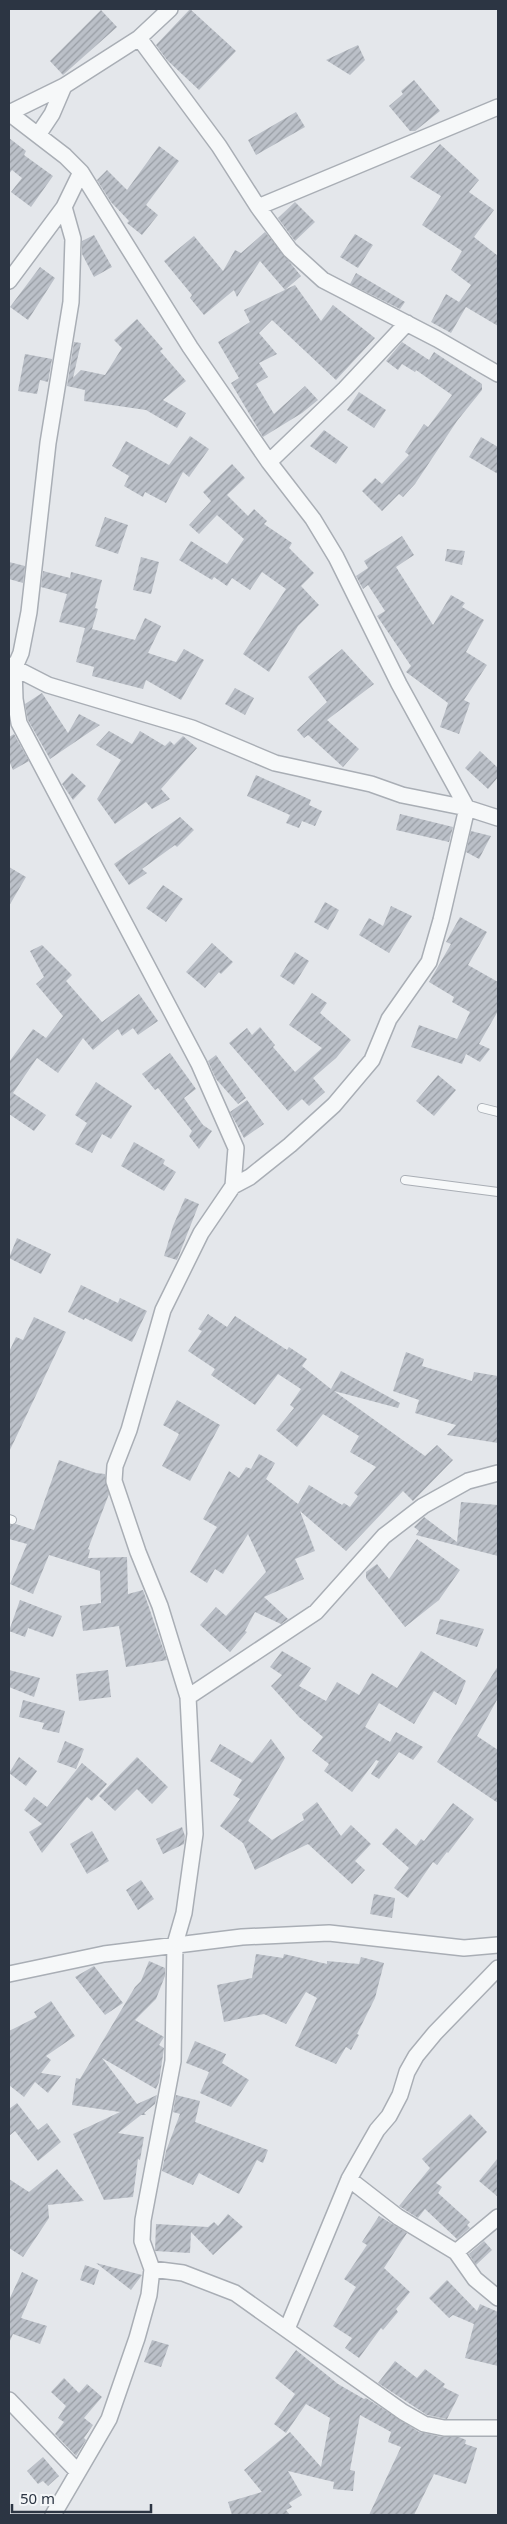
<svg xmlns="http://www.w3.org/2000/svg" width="507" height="2524" viewBox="0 0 507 2524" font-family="'Noto Sans',sans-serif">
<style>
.building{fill:url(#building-hatch)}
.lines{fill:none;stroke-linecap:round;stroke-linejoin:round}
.service-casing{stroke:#a9aeb5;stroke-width:10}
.minor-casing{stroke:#a9aeb5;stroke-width:18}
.service{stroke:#f6f8f9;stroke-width:8}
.minor{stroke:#f6f8f9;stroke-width:15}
</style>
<defs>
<pattern id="building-hatch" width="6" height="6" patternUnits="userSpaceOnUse" patternTransform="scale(1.25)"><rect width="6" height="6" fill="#bbc0c8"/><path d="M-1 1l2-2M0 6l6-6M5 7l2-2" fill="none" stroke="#989da4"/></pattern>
</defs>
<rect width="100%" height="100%" fill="#e4e7eb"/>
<path class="building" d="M190,9l46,42 -37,39 -32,-30 -11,-15z
M101,10l16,17 -54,48 -13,-14z
M358,45l7,15 -15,15 -24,-15z
M414,80l26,31 -25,20h-5l-21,-25 14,-12 -2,-3z
M296,112l9,15 -49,28 -8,-15z
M9,138l17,13 -2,4 29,21 -22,31 -20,-15 11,-14 -10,-8 -3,4z
M440,144l39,36 -10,12 25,18 -20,27 24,19v70l-32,-19 -15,26 -20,-11 15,-28 13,8 12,-17 -20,-15 11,-19 -40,-26 19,-29 -31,-19z
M159,146l20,15 -33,44 12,10 -16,20 -15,-12 2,-2 -18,-19 -14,-22 10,-10 20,20z
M295,202l20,20 -20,19 -17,-23z
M265,232l36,44 -16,14 -25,-29 -23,36 -3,-7 -30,25 -14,-17 2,-3 -28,-34 30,-25 29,35 12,-21 6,3z
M355,234l18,11 -15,23 -18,-11z
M94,235l18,32 -18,10 -12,-23v-13z
M40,267l15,11 -27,42 -18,-13z
M356,273l49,29 -5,7 -50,-25z
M295,285l26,36 12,-16 42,33 -39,42 -64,-60 -13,13 18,21 -18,9 9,14 -12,7 18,30 31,-28 13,14 -16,13 -39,24 -32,-54 8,-5 -21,-36 32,-20 -6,-12z
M137,319l26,30 -3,2 26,30 -23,19 23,13 -9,15 -31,-18 -62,-9 1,-11 -18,-4 7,-44 7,1 -8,35 8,-8 24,5 17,-27 -8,-8z
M402,342l27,18 5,-8 48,32v6l-25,31 -42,63 -12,13 -4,-3 -17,17 -20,-20 13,-13 7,6 27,-29 -4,-3 19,-28 4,3 24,-32 -36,-25 -1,2 -13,-8 -4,6 -12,-9z
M25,354l27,5 -4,23 -8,-2 -3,14 -19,-3z
M359,392l27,18 -12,18 -27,-18z
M324,430l24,17 -12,17 -26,-18z
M190,436l19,13 -20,28 -6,-5 -17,31 -21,-11 -2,5 -19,-11 5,-10 -17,-10 14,-25 43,24z
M481,437l17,10v27l-29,-17z
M232,464l13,14 -18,17 21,21 6,-7 13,12 -3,3 28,19 -3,5 25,25 -13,13 18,19 -21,21 -29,46 -26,-18 43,-65 -24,-17 -12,18 -18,-12 -5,8 -13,-9 -2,3 -33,-20 12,-19 36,23 17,-25 -27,-24 -18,19 -10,-9 22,-24 -8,-9z
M105,517l23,8 -10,29 -23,-8z
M402,536l12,19 -18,12 37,58 18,-30 14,8 -3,4 22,13 -18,32 21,13 -23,35 6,3 -11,31 -19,-7 8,-24 -42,-31 5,-6 -34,-50 8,-5 -17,-26 -5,4 -7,-13 12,-8 -4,-7z
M447,549l18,2 -3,14 -17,-4z
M141,557l18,5 -8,32 -18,-4z
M9,562l16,4 -2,17 -14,-4z
M43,571l27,7 1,-6 31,8 -7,28 3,1 -6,20 43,11 10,-22 16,8 -13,27 28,9 8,-13 20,11 -23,40 -35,-20 -3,9 -51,-13 2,-9 -18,-5 9,-34 -26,-6 8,-28 -26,-7z
M342,649l32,35 -47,36 32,29 -16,18 -35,-32 -4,3 -7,-8 30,-28 -19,-25z
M235,688l19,10 -9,17 -20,-11z
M42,693l26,40 11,-19 21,11 -50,34 -22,-39 -3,-16z
M109,731l23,13 8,-13 25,15 5,-5 4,4 9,-9 14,12 -36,41 9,10 -18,10 -6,-7 -31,22 -18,-25 24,-39 -25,-15z
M14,734l15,27 -16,9 -4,-9v-24z
M480,751l18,17v9l-10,12 -23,-21z
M72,773l14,13 -13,14 -11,-16z
M256,775l55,25 -2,5 13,6 -7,15 -13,-5 -3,7 -13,-5 4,-8 -43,-19z
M400,814l53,13 -4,15 -53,-12z
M180,817l14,13 -17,17 -2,-2 -33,24 5,4 -18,12 -15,-21z
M471,831l20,5 -12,23 -13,-7z
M9,867l17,10 -17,29z
M163,885l20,14 -17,23 -20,-14z
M325,902l14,8 -11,20 -14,-8z
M391,906l21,10 -23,37 -30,-18 10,-17 14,8z
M460,917l27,15 -19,33 30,17v29l-19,33 11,5 -10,13 -14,-8 -4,10 -51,-17 8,-22 38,14 13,-27 -18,-10 2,-5 -25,-15 22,-38 -5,-2z
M212,943l21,19 -12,12 -2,-2 -14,16 -19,-16z
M42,945l30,30 -6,6 36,41 37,-28 19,27 -20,14 -5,-7 -11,8 -4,-7 -25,21 -10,-12 -25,35 -21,-15 -24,35 33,22 -12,16 -25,-17v-52l24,-33 13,9 17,-22 -27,-32 8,-7 -14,-26z
M295,952l14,9 -15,24 -14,-9z
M312,993l15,10 -7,10 31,27 -15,18 -23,20 12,14 -16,14 -7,-7 -14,12 -59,-68 18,-15 5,7 8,-8 15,18 -2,2 22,25 27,-24 -33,-23z
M170,1053l26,36 -12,9 19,27 9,6 -13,18 -10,-13 3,-5 -34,-43 -3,2 -13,-16z
M216,1055l30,43 -8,6 -22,-25 -8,-18z
M438,1075l18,15 -22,26 -18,-15z
M96,1082l36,24 -21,33 -9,-5 -10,19 -17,-9 12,-21 -12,-8z
M247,1100l17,24 -20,14 -14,-26z
M134,1142l31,18 -2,4 13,8 -12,19 -43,-25z
M185,1198l14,6 -22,56 -13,-4 9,-30z
M17,1238l34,16 -10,20 -32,-16z
M81,1285l37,18 2,-5 27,13 -15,31 -47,-24 -1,2 -16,-8z
M208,1314l19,13 8,-11 52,34 2,-3 18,12 -5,7 29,23 10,-18 59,32 -2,5 -64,-17 91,65 12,-11 16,15 -40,41 -10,-10 -57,60 -46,-40 15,40 -20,8 9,20 -40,18 24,22 -7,5 -26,-12 -10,19 2,1 -17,20 -30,-27 16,-18 10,9 40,-44 -18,-38 -25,40 -8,-5 -8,14 -17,-11 27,-45 -14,-8 26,-48 10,7 7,-11 5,2 8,-15 16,9 -9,16 32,25 11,-19 33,20 2,-2 6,4 8,-11 -4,-3 22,-26 -26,-15 9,-16 -36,-22 -26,33 -21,-17 18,-22 -4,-3 11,-16 -23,-15 -23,31 -44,-30 4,-6 -27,-18 14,-20 -4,-2z
M34,1317l32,15 -57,120v-100l7,-15 7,3z
M406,1352l18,7 -2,7 50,15 2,-9 24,4v67l-51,-8 9,-10 -41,-12 4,-13 -26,-9z
M177,1400l43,25 -30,56 -28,-15 17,-32 -16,-9z
M59,1460l37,13 9,1 4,20 -21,55 2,1 -2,8 39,-1 1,37 15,-4 24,70 -41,7 -7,-41 -36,5 -3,-25 21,-3 -1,-32 -51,-16 -16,39 -23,-10 17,-40 -18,-5v-14l7,-1 18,6z
M461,1502l37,3v51l-82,-21 3,-4 -5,-4 10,-10 33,25z
M417,1539l43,31 -21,30 -34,27 -39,-49v-6l11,-8 12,15z
M20,1600l42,16 -9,21 -25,-9 -3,9 -16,-6z
M440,1619l44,10 -7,18 -41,-13z
M282,1651l29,17 -12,18 27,15 11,-19 22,13 13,-22 25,15 24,-37 45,30 -10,24 -22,-14 -20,33 -35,-21 -14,24 25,15 6,-10 27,15 -10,13 -14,-8 -20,27 -8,-5 8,-13 -3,-1 -24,32 -28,-21 5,-7 -17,-13 11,-14 -24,-20 -28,-31 11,-11 -12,-8z
M498,1666v32l-21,38 21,14v53l-61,-41z
M9,1670l31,8 -6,19 -25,-10z
M108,1670l3,27 -32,4 -3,-27z
M23,1700l42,11 -6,22 -17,-4 2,-6 -25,-6z
M271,1739l14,19 -37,63 24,19 32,-20 -2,-6 15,-12 24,34 10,-11 20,19 -16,17 10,9 -13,14 -44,-40 -53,26 -12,-27 -23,-17 20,-27 -7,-4 9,-15 -32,-19 10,-17 32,19z
M65,1741l19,8 -8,20 -19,-7z
M19,1757l18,14 -11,15 -17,-13z
M137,1757l31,30 -16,17 -15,-15 -22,22 -16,-15z
M82,1763l25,21 -15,17 -5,-4 -45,56 -13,-21 13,-8 -18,-14 10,-13 13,10z
M453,1803l21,16 -26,34 -1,-1 -10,13 -4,-3 -25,36 -14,-10 15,-20 -27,-24 14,-16 20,18 5,-7 3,2z
M182,1827l3,9 -1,8 -21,10 -7,-15z
M92,1831l17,30 -22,13 -17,-30z
M141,1880l13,19 -16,11 -12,-20z
M374,1894l21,4 -3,20 -22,-4z
M256,1954l27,4 1,-4 43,10v-3l32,3 2,-7 23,6 -9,35 -18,36 2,1 -8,15 -5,-3 -10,17 -41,-18 22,-48 -11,-6 -20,32 -22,-10 -40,8 -7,-37 35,-7z
M149,1961l16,7v8l-9,23 -21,21 29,17 -5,8 5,3 -5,34 -3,7 -54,-31 35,46 20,-9 -2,9 -11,9 2,2h-5l-23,18 26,4 -4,23 -2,-1 -5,38 -29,3 -31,-66 47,-22 -48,-7 4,-27 4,1 55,-92 6,-6z
M94,1966l29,37 -18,12 -30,-38z
M51,2001l24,35 -29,20 5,4 -10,13 20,3 -13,17 -13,-11 -11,15 -15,-12v-54l28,-14 -3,-5z
M195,2041l31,13 -4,9 27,17 -18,27 -31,-14 9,-21 -23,-9z
M176,2095l24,6 -5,21 73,28 -5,13 -6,-3 -18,34 -40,-21 -6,12 -31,-14 4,-20 14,-37 -7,-2z
M17,2103l21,27 9,-7 14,19 -23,19 -23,-30 -6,5v-27z
M470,2114l17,18 -51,51 6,4 -4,6 32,29 -3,3 3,3 -13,11 -32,-30 -7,9 -19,-12 31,-38 -8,-9z
M498,2158v39l-19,-16z
M57,2169l27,32 -36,4 1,13 -26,39 -14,-9v-69l20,13z
M228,2214l15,13 -30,28 -22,-23 -1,21 -35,-2 1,-27 52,3 6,-5 4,4z
M379,2216l28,17 -23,35 26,24 -14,17 2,3 -15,18 -2,-2 -22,30 -14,-10 7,-10 -19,-12 23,-39 -12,-8 23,-34 -5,-3z
M484,2241l8,9 -16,15 -7,-11z
M96,2263l46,12 -11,15z
M85,2265l14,5 -5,15 -14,-5z
M22,2272l16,8 -17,38 26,8 -7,18 -27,-10 -4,9v-43z
M447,2280l30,31 3,-7 18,8v54l-33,-8 9,-34 -21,-9 -4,3 -20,-20z
M152,2340l17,5 -8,22 -17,-5z
M296,2350l42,34 26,15 2,-1 53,34 23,5h17l7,3 -1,4 12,4 -11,36 -32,-10 -20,41h-45l32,-68 -13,-5 3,-10 -31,-17 -10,55 5,1 -2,20 -20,-2 1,-7 -46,-11 14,24 -13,8 3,4 -6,3 4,5h-58l-4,-13 34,-10 -18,-22 46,-38 31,35 9,-49 -24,-14 -20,29 -12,-9 21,-30 -20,-16z
M395,2361l22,17 8,-9 20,15 -2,3 16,8 -12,24 -20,-4 -49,-32z
M64,2378l15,15 8,-9 15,13 -18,21 9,7 -9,13 2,2 -10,16 -21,-22 9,-12 -6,-4 8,-12 -15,-14z
M43,2457l16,19 -11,10 -5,-5 -5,3 -11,-13z"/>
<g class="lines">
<defs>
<path id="service" d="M482,1108l16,4
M405,1180l93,12
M9,1519l3,1"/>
<path id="minor" d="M139,38l80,108 39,61 32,43 33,30 114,59 61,35
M9,113l56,43 16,16 109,175 79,115 44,57 23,38 63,127 68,124 31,10
M9,113l55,-27 75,-48 31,-29
M38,135l14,-21 12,-28
M64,207l9,32 -2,63 -23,141 -19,169 -8,41 -7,16 1,30 4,24 180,341 37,84 -3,38
M258,207l240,-100
M9,281l55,-74 17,-35
M269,462l76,-73 62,-66
M9,665l39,20 144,43 83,35 96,21 31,11 65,13 -26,112 -12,42 -40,57 -17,41 -38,45 -44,40 -40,32 -17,9 -32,47 -38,77 -34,120 -14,36 -1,15 24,71 22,54 28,91 7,137 -11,79 -9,31 -2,117 -30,159 -1,21 10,28 -3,26 -12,43 -28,81 -56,96
M188,1697l128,-85 68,-76 39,-30 45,-25 30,-8
M9,1974l95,-20 138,-17 87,-4 135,15 34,-3
M349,2179l49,38 58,35 19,27 23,19
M456,2252l42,-35
M152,2269l31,4 52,20 168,119 21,12 20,4h54
M287,2329l62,-150 28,-49 12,-14 11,-21 7,-23 9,-16 19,-23 63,-65
M9,2400l69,72"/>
</defs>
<use href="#service" class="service-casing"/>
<use href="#minor" class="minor-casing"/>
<use href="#service" class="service"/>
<use href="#minor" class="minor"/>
</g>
<rect width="507" height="2524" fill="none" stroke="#2c3543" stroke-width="20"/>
<path d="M12 2504v8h139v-8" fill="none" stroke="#2c3543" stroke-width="2.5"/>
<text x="20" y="2504" font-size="15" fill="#2c3543" stroke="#f4f6f8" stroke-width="4" paint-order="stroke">50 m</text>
</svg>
